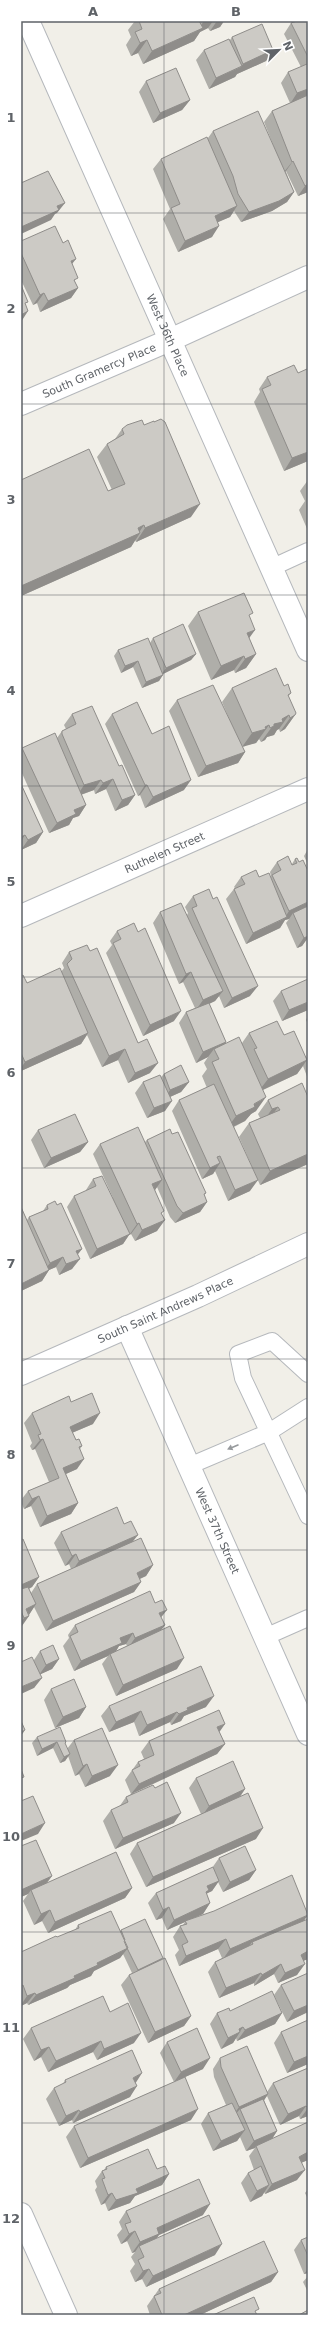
<svg xmlns="http://www.w3.org/2000/svg" width="329" height="2336" viewBox="0 0 329 2336" font-family="'DejaVu Sans',sans-serif">
<style>
.lines{fill:none;stroke-linecap:round;stroke-linejoin:round}
.lane-casing{stroke:#b5b8bc;stroke-width:18}
.street-casing{stroke:#b5b8bc;stroke-width:24}
.lane{stroke:#fff;stroke-width:16}
.street{stroke:#fff;stroke-width:22}
.wall{fill:#afaea9;fill-rule:evenodd}
.shaded-wall{fill:#8f8d8a}
.building{fill:#cccac5;stroke:#8f8d8a}
.oneway{fill:#979a9d}
.grid{fill:none;stroke:#5f6368;stroke-width:1;stroke-opacity:0.55}
.labels{text-anchor:middle;dominant-baseline:central;stroke-width:3;stroke-linejoin:round;paint-order:stroke}
.street-label{font-size:11px;fill:#5f6368;stroke:#fff}
.neatline{fill:none;stroke:#5f6368;stroke-width:1.5}
.grid-label{font-size:13px;text-anchor:middle;font-weight:bold;fill:#5f6368}
</style>
<rect width="100%" height="100%" fill="#f1efe8"/>
<g class="lines">
<defs>
<path id="lane" d="M271,568l37,-17
M308,1374l-36,-33 -34,13 5,24 65,138
M189,1466l80,-34 39,-25
M265,1637l43,-19"/>
<g id="street">
<path id="s1" d="M28,21l280,629"/>
<path id="s2" d="M21,404l149,-64 138,-63"/>
<path id="s3" d="M21,916l287,-127"/>
<path id="s4" d="M127,1327l181,407"/>
<path id="s5" d="M21,1374l177,-78 110,-52"/>
<path d="M21,2214l45,101"/>
</g>
</defs>
<use href="#lane" class="lane-casing"/>
<use href="#street" class="street-casing"/>
<use href="#lane" class="lane"/>
<use href="#street" class="street"/>
</g>
<path class="wall" d="M135,21h89l-4,6 -10,4 -2,-3 -8,4 -6,9 -51,23 -5,-11 -7,3 -5,-11 5,-8 -3,-7z
M308,21v171l-10,4 -12,-25v1l8,20 -7,10 -15,9 -31,11 -7,-11 -4,6 -13,5 -5,15 -34,15 -15,-33 7,-10 -17,-40 8,-10 47,-21 5,-7 61,16 -10,-25 8,-11 18,-8 -9,-20 7,-11 13,-5 -17,-33 7,-11z
M232,37l41,13 -7,11 -29,13 -2,3 -26,12 -13,-29 8,-10 26,-10z
M146,81l44,19 -8,10 -29,13 -14,-31z
M21,241l51,23 3,18 3,6 -7,10 -31,14 -3,-9 -4,2 -12,-25z
M267,377l41,84 -24,10 -30,-69 6,-10 -1,-3z
M122,429l69,88 -55,25 -1,-2 -4,7 -110,49v-116l87,11 4,-1 -15,-33 10,-13 8,-5z
M308,480v51l-9,-21 6,-9 -5,-10z
M198,612l51,26 7,16 -10,14 -11,5 -1,-3 -23,10 -23,-54z
M153,638l43,16 -5,6 -28,14 -4,7 -17,7 -9,-21 -12,6 -7,-17 4,-6 32,-7z
M284,686l7,7 -3,4 7,18 -10,14 -5,3 -1,-3 -2,1 -3,5 -7,2 -2,3 -4,2 -2,-3 -3,4 -14,3 3,6 -7,11 -40,14 -29,-66 8,-11 57,30 -12,-28 10,-14z
M72,714l47,52 16,29 -7,10 -13,6 -9,-22 -11,5 -1,-4 -13,5 5,10 -7,11 -6,2 -4,7 -20,8 -28,-62v-21l1,-2 35,-10 5,-7 4,-2 -2,-4z
M112,714l40,20 32,56 -39,18 -5,-13 -2,1 -33,-72z
M21,784l22,48 -7,11 -15,7z
M308,849v16l-4,-9z
M297,858l10,81 -5,7 -5,2 -11,-25 3,-4 -4,1 -5,8 -34,16 -20,-45 8,-10 1,-1 -1,-1 7,-10h29l1,-1 -1,-4 7,-10 15,2 3,-5z
M193,896l57,100 -26,12 -5,-12 -4,5 -6,3 17,38 -1,2 17,-1 7,-10 35,2 23,23 1,-2v23l-5,-13 -6,8 -34,16 -7,21 -5,3 -6,7 -11,6 16,64 -22,10 -13,-30 -2,3 -11,5 -30,-68 7,-11 28,-12 -5,-12 5,-7 -3,-6 4,-6 -12,6 -17,-40 7,-11 9,-4 -12,-26 -4,2 -26,-61 7,-11 27,3 1,-2 -3,-6z
M117,931l57,90 -31,15 -37,-83 6,-8 -2,-4z
M69,952l81,121 -22,10 -10,-23 -16,7 -15,-32 -6,9 -60,27v-95l6,7 34,-11 3,-4 -2,-5z
M281,991l27,19 -26,11 -9,-20z
M308,1016v8l-2,-4z
M164,1074l25,8 -8,10 -11,5 -5,14 -18,7 -12,-25 8,-11 18,-5z
M302,1083l6,81 -48,21 -21,-48 10,-14 11,-5 -2,-4 10,-14z
M38,1130l50,12 -8,10 -36,16 -13,-28z
M172,1134l34,59 -2,2 3,7 -7,10 -25,11 -5,-6 -13,-30 -2,3 7,25 -5,16 -22,10 -4,-7 -2,1 -6,9 -33,15 -23,-52 7,-11 12,-5v-1l7,-11 20,19 -20,-44 7,-10 45,-2 2,-2z
M47,1205h10l25,44 -4,5 -6,15 -13,6 -3,-8 -7,3 -7,11 -21,10v-84l6,13 2,-3 14,-6z
M71,1402l22,22 -21,9 4,7 6,6 -2,3 -3,20 -11,5 12,29 -7,11 -31,13 -9,-21 -7,3 -3,-7v-2l7,-9 21,-9 -14,-33 -3,1 -2,-4 2,-3 -8,-20 8,-10z
M124,1524l9,17 20,24 -7,11 -6,3 1,3 -7,10 -88,39 -12,-24 -13,19v-86l18,37 -7,10 -3,2 2,4 6,-9 34,-15 -2,-5 -4,2 -11,-23 7,-11z
M75,1625h90l-4,5 16,39 -61,27 -14,-32 6,-8 -34,15 -11,-25 6,-8 -1,-3zM126,1644l1,2 -11,5 3,-5z
M40,1651l19,8 -7,10 -12,5 -6,14v-28z
M51,1689l35,18 -7,11 -24,10 -11,-28z
M109,1706l97,1 -22,9 -3,5 -10,4 -1,-3 -31,14 -5,-14 -25,10 -8,-16z
M219,1732l6,12 -8,10 -83,39 40,30 -59,26 -12,-28 8,-11 8,-3 7,-10 5,-3 -6,-14 13,-18 6,-3 -3,-7 8,-11z
M37,1737l29,5 -1,2 2,5 7,-9 36,36 -25,11 -6,-13 -4,2 -7,-20 -3,5 -5,2 -7,-15 -16,8 -5,-13z
M196,1778l49,11 -5,8 16,42 -110,48 -16,-33 7,-11 64,-29 -12,-26z
M21,1846l31,30 -5,7 85,5 -7,10 -77,35 -6,-12 -8,4 -11,-24 5,-7 -7,3z
M219,1858l37,12 -7,10 -26,12 -5,-10 -6,9 -6,2 4,10 -7,11 -14,6 115,1 4,-2v40l-5,2 -6,14 -19,8 -4,-9 -20,12v-3l-35,15 -11,-26 7,-10 7,-4 -4,-9 -39,17 -4,-11 4,-5 -6,-13 7,-11 3,-1 2,-3 -18,8 -5,-12 -6,2 -8,-17 8,-10 56,-25z
M78,1925l42,6 1,-1 41,29 29,57 -7,10 -36,17 -27,-58 8,-10 3,-2 -9,-19 -3,4 -26,13 -3,5 -21,9 -3,3 -39,17 -1,-2 -6,3v-54l54,-22z
M281,1985l27,27 -21,10 -13,-27z
M230,2011l52,2 -7,11 -38,17 -1,-3 -3,5 -12,6 -11,-25 7,-11z
M110,2012l24,31 -37,17 -4,-8 -45,20 -7,-15 -7,4 -11,-22 8,-11z
M308,2020v44l-21,9 -13,-30 7,-11z
M167,2042l36,27 -18,8 6,43 -111,48 -14,-31 8,-11 100,-44 -14,-29z
M220,2058l47,34 6,-9 35,-15v48l-8,3 -1,-3 -19,9 -13,-29 -3,4 13,31 -5,8 36,-17v38l-7,3 -4,17 -32,14 -1,-2 -2,4 -12,6 -9,-19 7,-10 6,-3 -5,-14 6,-8 -9,3 -6,-14 -3,4 -24,10 -12,-27 7,-11 18,-8 -12,-28 -1,-8z
M65,2080l71,3 -6,14 -57,26 -1,-3 -13,6 -13,-27 8,-11 9,-4z
M106,2167l51,2 12,5 -7,11 -27,11 -5,7 -22,8 -3,-8 -4,2 -6,-15 2,-3 -2,-6 7,-10 2,-1z
M308,2189v10l-3,-6z
M126,2211l77,4 -44,20 -3,4 59,16 -69,32 -4,-8 -7,3 -5,-11 5,-7 -4,-7 4,-5 -3,1 -5,-12 -6,3 -4,-9 5,-6 -3,-7z
M308,2237v36l-4,1 -10,-24 7,-10z
M278,2272l-7,10 -71,33h-50l-3,-9 12,-17z
M308,2276v16l-5,-10z"/>
<path class="shaded-wall" d="M204,21h9l-5,7 -8,4 -6,9 -51,23 9,-13 45,-20z
M217,21h7l-4,6 -10,4z
M147,40l-9,13 -7,3 9,-13z
M273,50l-7,11 -29,13 -2,3 -26,12 7,-11 25,-11 2,-3z
M308,89v7l-18,8 7,-11z
M190,100l-8,10 -29,13 7,-10z
M293,161l-7,10 -2,1 8,-10z
M308,184v8l-10,4 7,-10z
M294,192l-7,10 -15,9 -31,11 8,-10z
M65,203l-8,10 -2,1 -4,6 -30,14v-7l36,-21z
M237,206l-7,11 -23,10 8,-11z
M219,226l-7,11 -34,15 7,-11z
M76,259l-8,10 3,-8z
M78,288l-7,10 -31,14 8,-11z
M44,293l-7,10 -4,2 7,-10z
M28,311l-7,11v-7z
M308,452v9l-24,10 8,-13z
M200,504l-9,13 -55,25 9,-14z
M144,525l-6,9 2,-1 -9,14 -110,49v-10z
M255,630l-10,14 2,-11z
M196,654l-5,6 -30,15 5,-7z
M256,654l-10,14 -11,5 10,-14z
M244,656l-10,14 -23,10 10,-14z
M138,661l-5,6 -12,6 4,-7z
M163,675l-4,6 -17,7 4,-6z
M289,715l-10,14 -2,1 -3,5 -7,2 -2,3 -4,2 13,-18 8,-5z
M295,715l-10,14 -5,3 10,-14z
M269,725l-13,18 -14,4 10,-14z
M245,752l-7,11 -40,14 8,-11z
M113,779l-7,10 -11,5 8,-11z
M101,780l-7,10 -17,6 7,-11z
M191,780l-7,10 -39,18 8,-11z
M145,785h2l-7,10 -2,1z
M135,795l-7,10 -13,6 7,-11z
M86,805l-7,11 -6,2 -4,7 -20,8 8,-10 17,-13z
M43,832l-7,11 -15,7 7,-10z
M25,835l-4,6v-4z
M308,902v5l-15,6 -4,6 -4,1 -5,8 -34,16 7,-11 31,-14 5,-8z
M308,931v8h-1l-5,7 -5,2z
M191,972l-8,10 -4,2 7,-10z
M258,986l-8,10 -26,12 8,-10z
M223,991l-8,10 -19,9 7,-10z
M308,1002v8l-26,11 7,-11z
M181,1011l-7,10 -31,15 7,-11z
M88,1033l-7,11 -60,27v-3l4,-6z
M226,1042l-7,11 -5,-4 -6,8 -12,6 7,-11z
M125,1049l-7,11 -16,7 7,-11z
M307,1060l-10,14 -39,18 10,-13z
M158,1063l-8,10 -22,10 7,-10z
M189,1082l-8,10 -18,8 7,-10z
M266,1097l-10,14 -5,3 -6,7 -19,9 10,-14z
M172,1101l-7,10 -18,7 7,-10z
M278,1107l-10,14 -6,2 10,-14z
M88,1142l-8,10 -36,16 7,-10z
M308,1154v10l-48,21 10,-14z
M220,1163l-7,11 -11,5 8,-11z
M162,1180l-7,10 -3,-6z
M258,1180l-8,11 -22,10 7,-11z
M207,1202l-7,10 -25,11 8,-10z
M165,1220l-8,11 -22,10 7,-11z
M139,1223l-8,11 -2,1 -6,9 -33,15 7,-10 33,-15 7,-10z
M82,1249l-8,10 2,-8z
M63,1257l-7,10 -7,3 -7,11 -21,10v-7l21,-11 8,-10z
M80,1259l-8,10 -13,6 7,-11z
M100,1413l-7,11 -31,13 8,-10z
M43,1439l-8,10 -3,1 8,-10z
M84,1459l-7,10 -18,8 4,-9z
M39,1496l-8,10 -7,3 8,-10z
M78,1503l-7,11 -31,13 7,-11z
M138,1535l-8,10 -58,26 7,-10z
M76,1554l-7,10 -4,2 7,-10z
M153,1565l-7,11 -16,7 7,-10z
M39,1577l-7,10 -11,5v-7z
M141,1582l-7,10 -88,39 7,-10z
M36,1604l-7,11 -3,-6z
M167,1610l-8,10v-7z
M29,1616l-7,10h-1v-4l3,-4z
M165,1625l-8,11 -29,12 7,-10z
M133,1633l-7,11 -7,2 -4,7 -5,1 -2,2 -34,15 7,-10 39,-23z
M184,1658l-7,11 -61,27 7,-11z
M59,1659l-7,10 -13,6 7,-10z
M42,1678l-8,10 -13,6v-7z
M214,1696l-8,11 -22,9 -3,5 -10,4 8,-11 8,-6z
M86,1707l-7,11 -24,10 8,-11z
M141,1711l-7,11 -25,10 7,-10z
M177,1712l-7,10 -31,14 8,-11z
M225,1724l-7,10 -1,-7z
M25,1730l-4,6v-4z
M57,1742l-4,6 -16,8 5,-7z
M225,1744l-8,10 -86,40 8,-10z
M70,1754l-5,7 -5,2 4,-6z
M87,1764l-8,10 -4,2 8,-10z
M118,1765l-8,11 -25,11 7,-11z
M245,1789l-7,10 -36,17 7,-10z
M181,1813l-7,10 -59,26 8,-11z
M45,1823l-7,11 -17,7v-7z
M263,1828l-7,11 -110,48 7,-10z
M256,1870l-7,10 -26,12 7,-10z
M52,1876l-8,10 -13,4 -3,4 -7,3v-7z
M219,1881l-7,10 -6,3 1,-8z
M132,1888l-7,10 -77,35 7,-11z
M210,1903l-7,11 -36,16 7,-10z
M169,1907l-7,11 -6,2 7,-10z
M50,1910l-8,11 -8,4 7,-11z
M308,1915l-7,10 -48,19 -1,-2 -5,7 -24,10 7,-10z
M226,1939l-8,10 -39,17 7,-10z
M128,1948l-8,10 -26,13 -3,5 -21,9 -3,3 -39,17 8,-10 38,-19 23,-13z
M308,1951v8l-15,6 8,-10z
M163,1958l-4,6 -26,12 5,-6z
M281,1964l-7,10 -20,12 8,-11z
M305,1964l-8,11 -19,8 7,-10z
M261,1973l-7,10 -35,15 7,-10z
M35,1993l-8,10 -6,3v-1l6,-9z
M308,2005v7l-21,10 7,-11z
M282,2013l-7,11 -38,17 8,-11z
M191,2016l-7,10 -36,17 7,-11z
M243,2027l-4,6 1,-1 -7,11 -12,6 7,-11 11,-9z
M141,2033l-7,10 -37,17 7,-11z
M101,2041l-8,11 -45,20 8,-11z
M49,2047l-8,10 -7,4 7,-11z
M308,2056v8l-21,9 7,-11z
M210,2058l-7,11 -29,13 7,-10z
M142,2073l-7,11 -2,-6z
M137,2086l-7,11 -57,26 7,-11z
M268,2094l-7,11 -21,4 -6,7 -2,1 7,-10z
M306,2106l-7,10 -19,9 8,-11z
M308,2108v8l-8,3z
M198,2109l-7,11 -111,48 8,-10z
M79,2110l-7,10 -13,6 7,-10z
M245,2130l-8,11 -24,10 8,-10z
M277,2131l-7,11 -14,4 -1,2 -9,3 8,-10z
M308,2152v8l-17,7 8,-10z
M305,2170l-8,10 -32,14 7,-10z
M169,2174l-7,11 -27,11 -5,7 -22,8 8,-11 20,-11z
M269,2185l-7,11 -12,6 7,-11z
M112,2193l-7,10 -4,2 7,-10z
M210,2204l-7,11 -44,20 -7,9 -13,2 -4,6 -3,1 8,-11 17,-14z
M135,2231l-8,10 -6,3 8,-10z
M222,2244l-7,11 -69,32 7,-11z
M149,2269l-7,10 -7,3 8,-11z
M308,2269v4l-4,1z
M278,2272l-7,10 -71,33h-16z"/>
<path class="building" d="M139,21h60l4,7 -51,23 -5,-11 -7,3 -5,-11 7,-3z
M297,21h11v36l-17,-34z
M262,24l11,26 -30,14 -11,-27z
M229,39l13,27 -26,12 -12,-28z
M307,64l1,3v22l-11,4 -9,-21z
M176,68l14,32 -30,13 -14,-32z
M308,95v89l-3,2 -12,-25 -1,1 -20,-51z
M258,111l36,81 -15,9 -30,11 -11,-18 -5,-18 -20,-45z
M207,137l30,69 -22,10 4,10 -34,15 -14,-33 9,-4 -19,-45z
M48,171l17,32 -8,3 2,4 -38,17v-44z
M55,226l8,17 5,-3 8,19 -5,2 7,17 -4,2 4,8 -30,13 -4,-8 -4,2 -19,-42v-12z
M21,285l7,17 -3,1 3,8 -7,4z
M294,365l4,8 9,-4 1,3v80l-16,6 -30,-69 9,-4 -4,-8z
M161,419l4,3 35,82 -55,24 -1,-3 -6,3 2,5 -119,53v-106l68,-31 19,42 17,-7 -18,-40 17,-10 -2,-5 5,-4 15,-5 2,5 10,-4v1z
M244,593l9,20 -4,2 6,15 -8,3 9,21 -11,5 -1,-3 -23,10 -23,-54z
M183,624l13,30 -30,14 -13,-30z
M148,638l15,37 -17,7 -8,-21 -13,5 -7,-16z
M276,668l8,18 4,-2 3,9 -3,2 8,18 -1,2 -5,3 -1,-3 -7,4 1,3 -9,2v2l-4,2 -1,-3 -4,2 1,2 -14,4 -20,-45z
M213,685l32,67 -39,14 -29,-66z
M137,702l15,32 17,-8 22,54 -38,17 -6,-12h-2l-33,-71z
M92,706l27,60 3,-1 13,30 -13,5 -9,-21 -10,4 -2,-3 -17,5 -22,-51v-3l14,-7 -4,-10z
M55,733l31,72 -12,5 2,4 -19,9 -35,-75z
M21,784l22,48 -15,8 -3,-5 -4,2z
M288,856l4,9 5,-2 -2,-4 2,-1 2,4 4,-2 5,11v31l-19,9 -17,-36 9,-5 -4,-8z
M256,870l3,7 10,-4 18,44 -34,16 -19,-44 11,-5 -4,-7z
M209,889l4,10 4,-2 41,89 -26,12 -40,-90 5,-2 -4,-10z
M181,903l42,88 -20,9 -12,-28 -5,2 -26,-62z
M308,906v30l-4,2 -11,-25z
M134,923l4,9 7,-4 36,83 -31,14 -37,-82 8,-4 -4,-8z
M87,945l3,6 7,-3 41,95 9,-4 11,24 -23,10 -10,-24 -16,7 -42,-92 5,-5 -3,-7z
M60,968l28,65 -63,29 -4,-9v-77l2,-1 4,8z
M308,979v23l-19,8 -8,-19z
M209,1003l17,39 -23,10 -17,-40z
M277,1021l7,14 10,-4 13,29 -39,19 -14,-30 3,-1 -8,-15z
M239,1037l27,60 -12,7 1,3 -19,9 -24,-54 7,-3 -5,-10z
M181,1065l8,17 -19,8 -6,-16z
M160,1075l12,26 -18,7 -11,-26z
M302,1083l6,14v57l-38,17 -21,-48 31,-13 -2,-3 -6,2 -4,-9z
M214,1084l44,96 -23,10 -15,-34 -3,1 3,6 -10,5 -31,-68z
M75,1114l13,28 -37,16 -13,-28z
M138,1127l24,53 -10,4 12,27 -3,2 4,7 -23,10 -3,-7 -2,1 -37,-80z
M170,1129l2,5 6,-2 28,61 -2,1 3,8 -24,11 -6,-7 -30,-66z
M102,1176l28,58 -33,15 -23,-53 22,-10 -3,-7z
M55,1201l2,4 4,-2 21,46 -6,2 4,8 -14,5 -3,-7 -13,6 -21,-46 19,-8 -1,-4z
M21,1207l28,63 -28,14z
M92,1393l8,20 -30,14 6,13 3,-1 3,7 -3,1 5,12 -21,9 15,35 -31,13 -8,-20 -7,3 -4,-8 31,-13 -16,-39 -3,1 -2,-5 3,-1 -9,-21 37,-17 2,6z
M117,1507l7,17 7,-3 7,14 -59,26 -3,-7 -4,2 -11,-24z
M141,1538l12,27 -16,8 4,9 -88,39 -16,-37z
M23,1539l16,38 -18,8v-45z
M28,1587l8,17 -10,5 3,7 -5,2 -3,-7v-22z
M150,1591l5,12 7,-3 5,10 -8,3 6,12 -30,13 -2,-5 -13,5 2,5 -41,18 -11,-25 8,-4 -3,-7z
M170,1626l14,32 -61,27 -13,-31z
M53,1645l6,14 -13,6 -6,-14z
M32,1657l10,21 -21,9v-25z
M201,1666l13,30 -27,12 1,2 -9,4 -2,-2 -30,13 -6,-14 -25,11 -7,-16z
M74,1679l12,28 -23,10 -12,-28z
M219,1710l6,14 -8,3 8,17 -86,40 -7,-14 8,-4 -2,-4 16,-7 -5,-14z
M21,1721l4,9 -4,2z
M60,1727l6,15 -1,1 5,11 -6,3 -7,-15 -15,7 -5,-12z
M102,1728l16,37 -26,11 -5,-12 -4,2 -9,-26z
M233,1761l12,28 -36,17 -13,-28z
M21,1769l3,8 -3,1z
M167,1782l14,31 -58,25 -12,-28 17,-8 -2,-5 27,-12 2,3z
M248,1793l15,35 -110,49 -16,-34z
M33,1796l12,27 -24,11v-33z
M36,1840l16,36 -31,14v-44z
M245,1846l11,24 -26,12 -11,-24z
M116,1852l16,36 -77,34 -5,-12 -9,4 -10,-24z
M213,1867l6,14 -12,5 2,4 -3,2 4,11 -36,17 -5,-13 -6,3 -7,-17z
M292,1875l16,40 -78,34 -4,-10 -40,17 -4,-11 6,-3 -8,-16 7,-2 -2,-3 29,-10z
M111,1911l17,37 -31,15 1,2 -24,11 1,2 -39,17 -1,-2 -8,3 -4,-11 -2,1v-34l35,-16 1,1 22,-9 -1,-3z
M145,1919l18,39 -25,12 -11,-22 -3,-7 1,-1 -4,-10z
M308,1919v32l-7,4 4,9 -20,9 -4,-9 -19,11 -1,-2 -35,15 -11,-26 38,-18 -1,-2z
M165,1958l26,58 -36,16 -26,-57z
M308,1973v32l-14,6 -13,-26z
M272,1991l10,22 -37,17 -2,-3 -4,2 1,3 -12,6 -11,-25 12,-5 1,3z
M103,1996l7,16 18,-9 13,30 -37,16 -3,-8 -45,20 -7,-14 -8,3 -10,-22z
M308,2020v36l-14,6 -13,-30z
M197,2028l13,30 -29,14 -14,-30z
M247,2046l21,48 -29,13 -18,-40 -1,-9z
M132,2050l10,23 -9,5 4,8 -57,26 -1,-2 -13,6 -12,-28 12,-6 -1,-2z
M308,2068v40l-2,-2 -18,8 -15,-31z
M185,2077l13,32 -110,49 -14,-32z
M263,2099l14,32 -23,10 -14,-32z
M232,2103l13,27 -24,11 -13,-28z
M308,2122v30l-9,5 6,13 -33,14 -16,-38z
M148,2149l9,20 8,-3 4,8 -33,15 2,4 -22,7 -4,-7 -4,2 -6,-16 3,-1 -3,-7 5,-2 -1,-2z
M261,2166l8,19 -12,6 -9,-18z
M199,2179l11,25 -53,24 2,6 -19,8 -5,-11 -6,3 -4,-10 6,-2 -5,-11z
M209,2215l13,29 -69,32 -4,-7 -6,2 -5,-11 6,-3 -5,-11z
M308,2237v19l-7,-16z
M264,2241l14,31 -94,43h-22l-8,-19 7,-3 -2,-4z
M254,2297l5,12 -4,2 2,4h-44z
M308,2310v5h-9z"/>
<defs><path id="oneway-solid" d="M-6-.8H1V-3.2L6.5 0L1 3.2V.8H-6Z"/></defs>
<use class="oneway" href="#oneway-solid" transform="translate(233 1447) rotate(157)"/>
<path class="grid" d="M164,21v2294M21,213h287M21,404h287M21,595h287M21,786h287M21,977h287M21,1168h287M21,1359h287M21,1550h287M21,1741h287M21,1932h287M21,2123h287"/>
<g class="labels">
<g class="street-label">
<text stroke="none"><textPath href="#s1" startOffset="344">West 36th Place</textPath></text>
<text stroke="none"><textPath href="#s2" startOffset="85">South Gramercy Place</textPath></text>
<text stroke="none"><textPath href="#s3" startOffset="157">Ruthelen Street</textPath></text>
<text stroke="none"><textPath href="#s5" startOffset="158">South Saint Andrews Place</textPath></text>
<text stroke="none"><textPath href="#s4" startOffset="223">West 37th Street</textPath></text>
</g>
</g>
<rect width="329" height="2336" fill="none" stroke="#ffffff" stroke-width="44"/>
<g transform="translate(279 50) rotate(66)" stroke="#ffffff" stroke-width="3" paint-order="stroke">
<path d="M0-3L7 15L0 10L-7 15Z" fill="#5f6368"/>
<text y="-6" font-size="11" font-weight="bold" text-anchor="middle" fill="#5f6368">N</text>
</g>
<rect x="22" y="22" width="285" height="2292" class="neatline"/>
<g class="grid-label">
<text x="93" y="16">A</text>
<text x="236" y="16">B</text>
<text x="11" y="122">1</text>
<text x="11" y="313">2</text>
<text x="11" y="504">3</text>
<text x="11" y="695">4</text>
<text x="11" y="886">5</text>
<text x="11" y="1077">6</text>
<text x="11" y="1268">7</text>
<text x="11" y="1459">8</text>
<text x="11" y="1650">9</text>
<text x="11" y="1841">10</text>
<text x="11" y="2032">11</text>
<text x="11" y="2223">12</text>
</g>
</svg>
